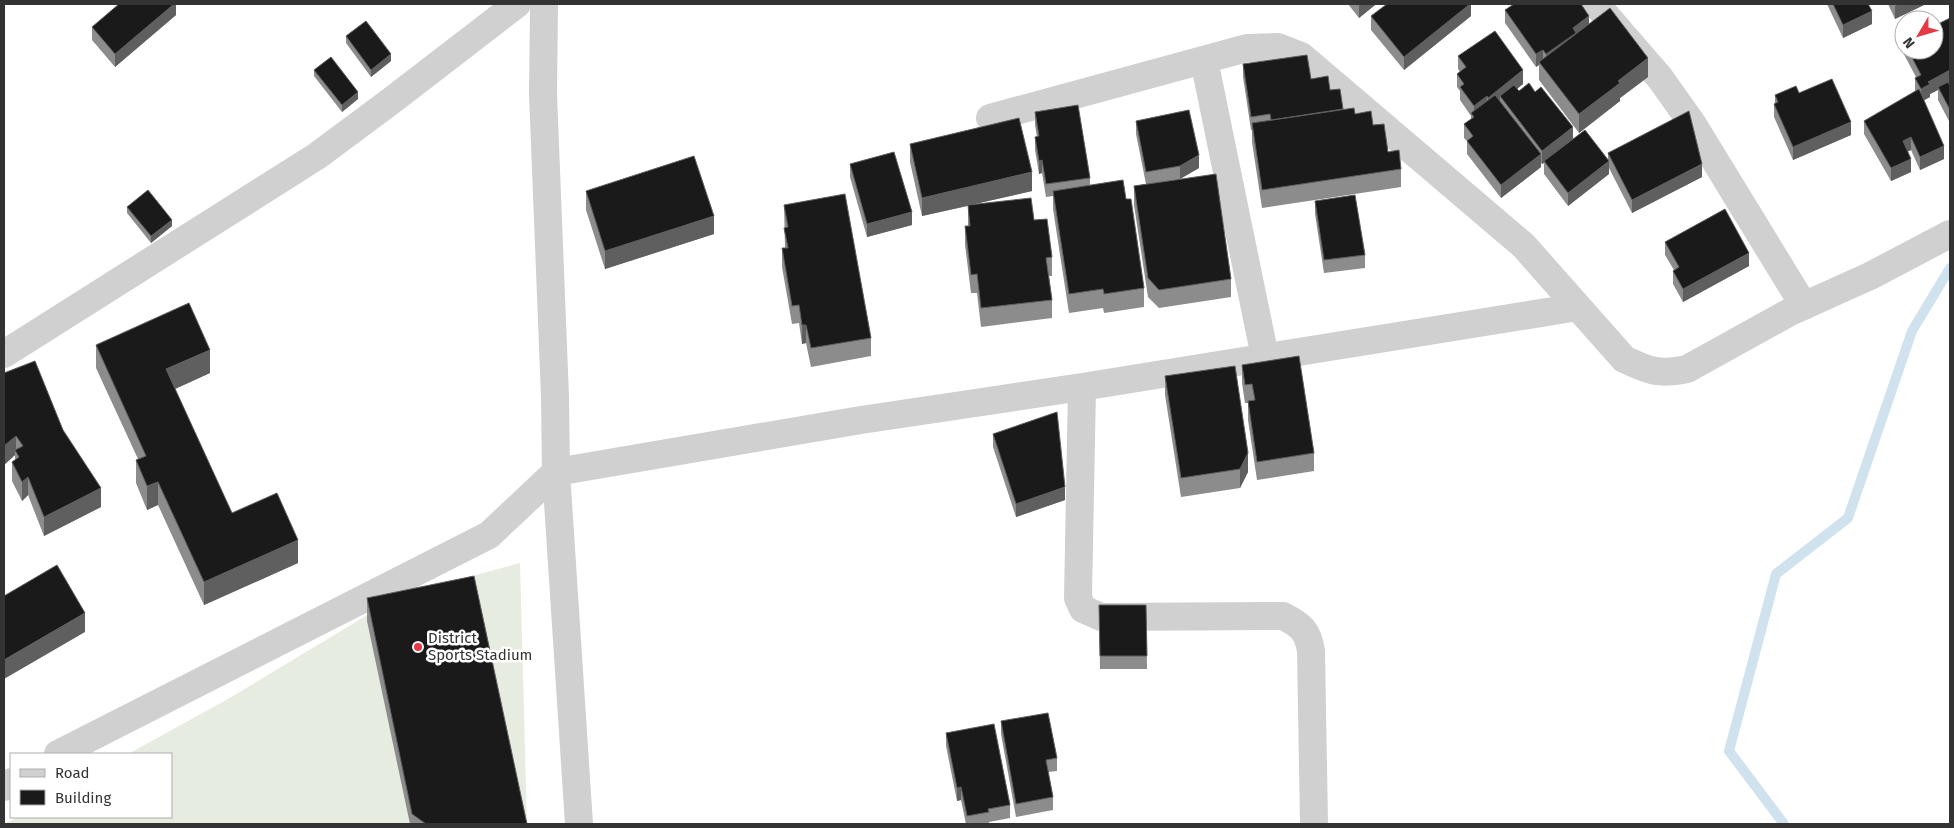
<svg xmlns="http://www.w3.org/2000/svg" width="1954" height="828" viewBox="0 0 1954 828" font-family="'Fira Sans',sans-serif">
<style>
.pitch{fill:#e6ecdf}
.lines{fill:none;stroke-linecap:round;stroke-linejoin:round}
.stream{stroke:#cfe2ee;stroke-width:10}
.street{stroke:#d0d0d0;stroke-width:28}
.wall{fill:#8c8c8c}
.shaded-wall{fill:#5f5f5f}
.building{fill:#1a1a1a;stroke:#5f5f5f}
.poi-dot{fill:#e63946;stroke:#fff;stroke-width:2}
.labels{text-anchor:middle;dominant-baseline:central;stroke-width:5;stroke-linejoin:round;paint-order:stroke}
.poi-label{font-size:15px;fill:#333;stroke:#fff;text-anchor:start}
</style>
<rect width="100%" height="100%" fill="#fff"/>
<path class="pitch" d="M520,563l7,261h-523l13,-7h154v-63h-43l100,-55 171,-103z"/>
<g class="lines">
<path class="stream" d="M1784,824l-55,-73 47,-177 72,-56 64,-187 38,-63"/>
<path class="street" d="M544,4l-1,90 12,303 1,75 23,352
M1596,4l64,74 32,45 112,183
M1204,60l61,297
M990,118l257,-70 31,-1 23,9 223,190 100,113c25,12 35,16 63,10l103,-57 80,-36 80,-42
M4,354l313,-198 74,-55 126,-97
M1082,387l-4,211 5,11 18,8 182,-1c18,9 25,15 28,35l3,173
M58,754l431,-219 67,-63 305,-52 221,-33 496,-80
M4,787l7,-5"/>
</g>
<path class="wall" d="M176,4v11l-61,52 -23,-27v-13z
M1348,4h27v1l-16,13z
M1471,4v12l-67,54 -33,-40v-14z
M1827,4h41l4,20 -29,14z
M1888,4h38l-31,15z
M1505,10l84,14 59,53 -28,21v3l-41,32 -40,-53v-15l-3,2 -31,-44z
M1950,18v65l-1,1 1,2v37l-12,-23v-10l-8,4v3l-6,3 20,59 -24,11 -9,-20 -3,1 3,21 -20,9 -27,-47v-13l51,-29v-14l1,-1 -17,-32v-13l5,-3v21h30z
M346,36l45,25 -20,16 -25,-34z
M1458,56l65,28 -6,5 2,2 54,48 35,21v-7l94,24 -70,36 -23,-45v6l-41,32 -24,-32v-11l-2,1 -1,-1v4l-40,31 -34,-44v-13l-3,-3v-14l7,-5v-3l-11,-16v-9l-3,-4v-13l3,-2 -2,-3z
M1243,64l68,15 19,11 10,-1 3,21 12,4 18,11 15,27 13,17v18l-139,21 -10,-66v-12h-1l-8,-53z
M314,70l44,29 -16,13 -28,-36z
M1799,93l52,42 -58,25 -19,-43v-13h1v-9z
M1035,112l55,66v7l36,14 18,89v19l-40,6 -1,-5 -34,5 -16,-104v-13l-7,1 -4,-24 -3,1 -4,-24v-13h2l-2,-12z
M1136,121l63,47 -19,11 -18,3 69,97v18l-72,11 -11,-11 -14,-92v-19l12,-2 -10,-50z
M910,144l122,47 -62,14 64,15 18,37v19h-3l3,24v18l-71,9 -4,-34h-6l-6,-48v-19h3v-20l-46,10 -12,-54z
M850,164l62,61 -45,12 -17,-60z
M586,191l128,43 -109,35 -19,-59z
M1315,201l50,54v13l-41,5 -9,-59z
M784,205l87,133v18l-60,11 -5,-24 -4,1 -3,-21 -7,1 -10,-57v-19h3z
M127,207l45,19 -21,17 -24,-30z
M1665,242l84,24 -66,36 -10,-18v-13l1,-1 -9,-15z
M96,345l114,28 -35,16 57,124 66,50 -94,42 -46,-100 -11,5 -11,-27v-23l2,-1 -42,-91z
M1242,365l72,88v18l-57,9 -9,-60v-17h-3l-3,-20z
M4,373l59,57 38,77 -57,29 -16,-41 -6,6 -10,-20v-19l3,-2v-5l-11,10z
M1165,376l83,96 -8,16 -59,9 -16,-102z
M993,434l72,66 -49,17 -23,-70z
M367,598l160,226h-117l-43,-203z
M1099,605h47l1,64h-47z
M1001,721l56,37v13l-9,1 5,25v13l-37,7 -15,-83z
M946,733l64,72v13l-21,4v2h-23l-5,-24 -4,1 -11,-55z"/>
<path class="shaded-wall" d="M174,4h2v11l-61,52v-13z
M1361,4h14v1l-16,13v-13z
M1470,4h1v12l-67,54v-13z
M1899,4h27l-31,15v-13z
M1872,11v13l-29,14v-13z
M1589,16v13l-43,39v-14l27,-26z
M1543,50v13l-4,-1v3l-3,2v-13z
M391,54v7l-20,16v-7z
M1648,58v19l-28,21v3l-41,32v-19l39,-33z
M1523,70v14l-20,16 -3,-4v6l-12,9v-13z
M1950,70v13l-11,6 -1,-2v3l-8,4v3l-9,5v-13l7,-7z
M358,92v7l-16,13v-7z
M1487,96v13l-13,7v-10z
M1851,122v13l-58,25v-13z
M1573,127v13l-29,21v2l-2,1v-13z
M1911,137v13l-8,4v-13z
M1944,146v13l-24,11v-13z
M1541,154v13l-40,31v-13z
M1199,155v13l-19,11v-13z
M1911,159v13l-20,9v-13z
M1042,160v13l-3,1v-13z
M1609,161v13l-41,32v-13z
M1702,164v13l-70,36v-13z
M1032,172v19l-110,25v-18z
M912,212v13l-45,12v-13z
M714,216v18l-109,35v-18z
M172,220v6l-21,17v-7z
M1749,253v13l-66,36v-13z
M802,325h4v18l-4,1z
M210,350v23l-44,20v-24z
M16,436v16l-1,-2v5l-11,10v-19z
M1248,453v19l-8,16v-19z
M28,477v18l-6,6v-19z
M158,482v23l-11,5v-24z
M1065,487v13l-49,17v-13z
M101,488v19l-57,29v-19z
M298,540v23l-94,42v-23z
M85,613v19l-81,47v-19z
M961,787v13l-4,1v-13z"/>
<path class="building" d="M119,4h55l-59,50 -23,-27z
M1387,4h83l-66,53 -33,-41z
M1514,4h67l8,12 -16,12 3,5 -30,21 -3,-4 -7,4 -31,-44z
M1833,4h35l4,7 -29,14z
M1610,8l38,50 -30,23 2,2 -41,31 -40,-52z
M1950,18v52l-22,12 2,2 -9,5 -6,-11 6,-3 -13,-25h26v-24z
M366,21l25,33 -20,16 -25,-34z
M1904,29v13l-5,-10z
M1495,31l28,39 -35,28 -1,-2 -13,10 -14,-19 4,-3 -7,-10 9,-7 -8,-11z
M1307,55l4,24 17,-3 2,14 10,-1 3,20 -72,11 -1,-6 -19,3 -8,-53z
M331,57l27,35 -16,13 -28,-35z
M1832,79l19,43 -58,25 -19,-43 4,-2 -3,-7 21,-9 3,7z
M1948,82l2,4v24l-12,-23z
M1529,83l6,9 6,-5 32,40 -31,24 -42,-55 14,-11 5,6z
M1919,89l25,57 -24,11 -9,-20 -8,4 8,18 -20,9 -27,-47z
M1495,95l46,59 -40,31 -34,-44 6,-5 -9,-12 10,-7 -3,-4z
M1078,105l12,73 -44,6 -4,-24 -3,1 -4,-24 4,-1 -4,-24z
M1354,108l1,6 16,-3 2,14 11,-1 4,28 11,-2 2,19 -139,21 -10,-67z
M1189,110l10,45 -19,11 -34,6 -10,-51z
M1689,111l13,53 -70,36 -24,-47z
M1019,118l13,54 -110,26 -12,-54z
M1585,130l24,31 -41,32 -24,-32z
M894,152l18,60 -45,12 -17,-60z
M694,156l20,60 -109,35 -19,-60z
M1216,174l15,105 -72,11 -11,-12 -14,-92z
M1123,180l3,19h5l13,89 -40,6 -1,-5 -34,5 -16,-103z
M148,190l24,30 -21,16 -24,-29z
M845,194l26,144 -60,10 -5,-23h-4l-3,-20 -7,1 -10,-58h6l-4,-20 4,-1 -4,-22z
M1355,195l10,60 -41,5 -9,-59z
M1031,198l3,22 13,-1 5,38 -6,1 6,42 -71,8 -4,-34 -6,1 -6,-49h5l-2,-21z
M1725,209l24,44 -66,36 -10,-18 6,-4 -14,-25z
M189,303l21,47 -44,19 66,144 45,-20 21,47 -94,42 -46,-100 -11,4 -11,-26 10,-4 -50,-111z
M1299,356l15,97 -57,9 -9,-61 7,-1 -3,-16 -7,1 -3,-20z
M35,361l28,69 38,58 -57,29 -16,-40 -6,5 -10,-20 7,-5 -4,-7 8,-4 -7,-10 -12,10v-73z
M1235,366l13,87 -8,16 -59,9 -16,-102z
M1057,412l8,75 -49,17 -23,-70z
M57,565l28,48 -81,47v-64z
M474,576l53,248h-101l-14,-10 -45,-216z
M1099,605h47l1,51h-47z
M1048,713l9,45 -11,2 7,37 -37,7 -15,-83z
M994,724l16,81 -22,4 1,3 -22,4 -6,-29 -4,1 -11,-55z"/>
<circle class="poi-dot" cx="418" cy="647" r="5"/>
<g class="labels">
<g class="poi-label">
<text x="428" y="638">District<tspan x="428" dy="17">Sports Stadium</tspan></text>
</g>
</g>
<rect width="1954" height="828" fill="none" stroke="#333333" stroke-width="10"/>
<rect x="10" y="753" width="162" height="65" fill="#ffffff" stroke="#adadad"/>
<rect x="20" y="769" width="25" height="8" fill="#d0d0d0" stroke="#adadad"/>
<text x="55" y="778" font-size="15" fill="#333333">Road</text>
<rect x="20" y="790" width="25" height="15" fill="#1a1a1a" stroke="#adadad"/>
<text x="55" y="803" font-size="15" fill="#333333">Building</text>
<g transform="translate(1919 35) rotate(232)"><circle r="24" fill="#ffffff" stroke="#adadad"/>
<path d="M0-4L9 19L0 12L-9 19Z" fill="#e63946"/>
<text y="-8" font-size="14" font-weight="bold" text-anchor="middle" fill="#333333">N</text>
</g>
</svg>
